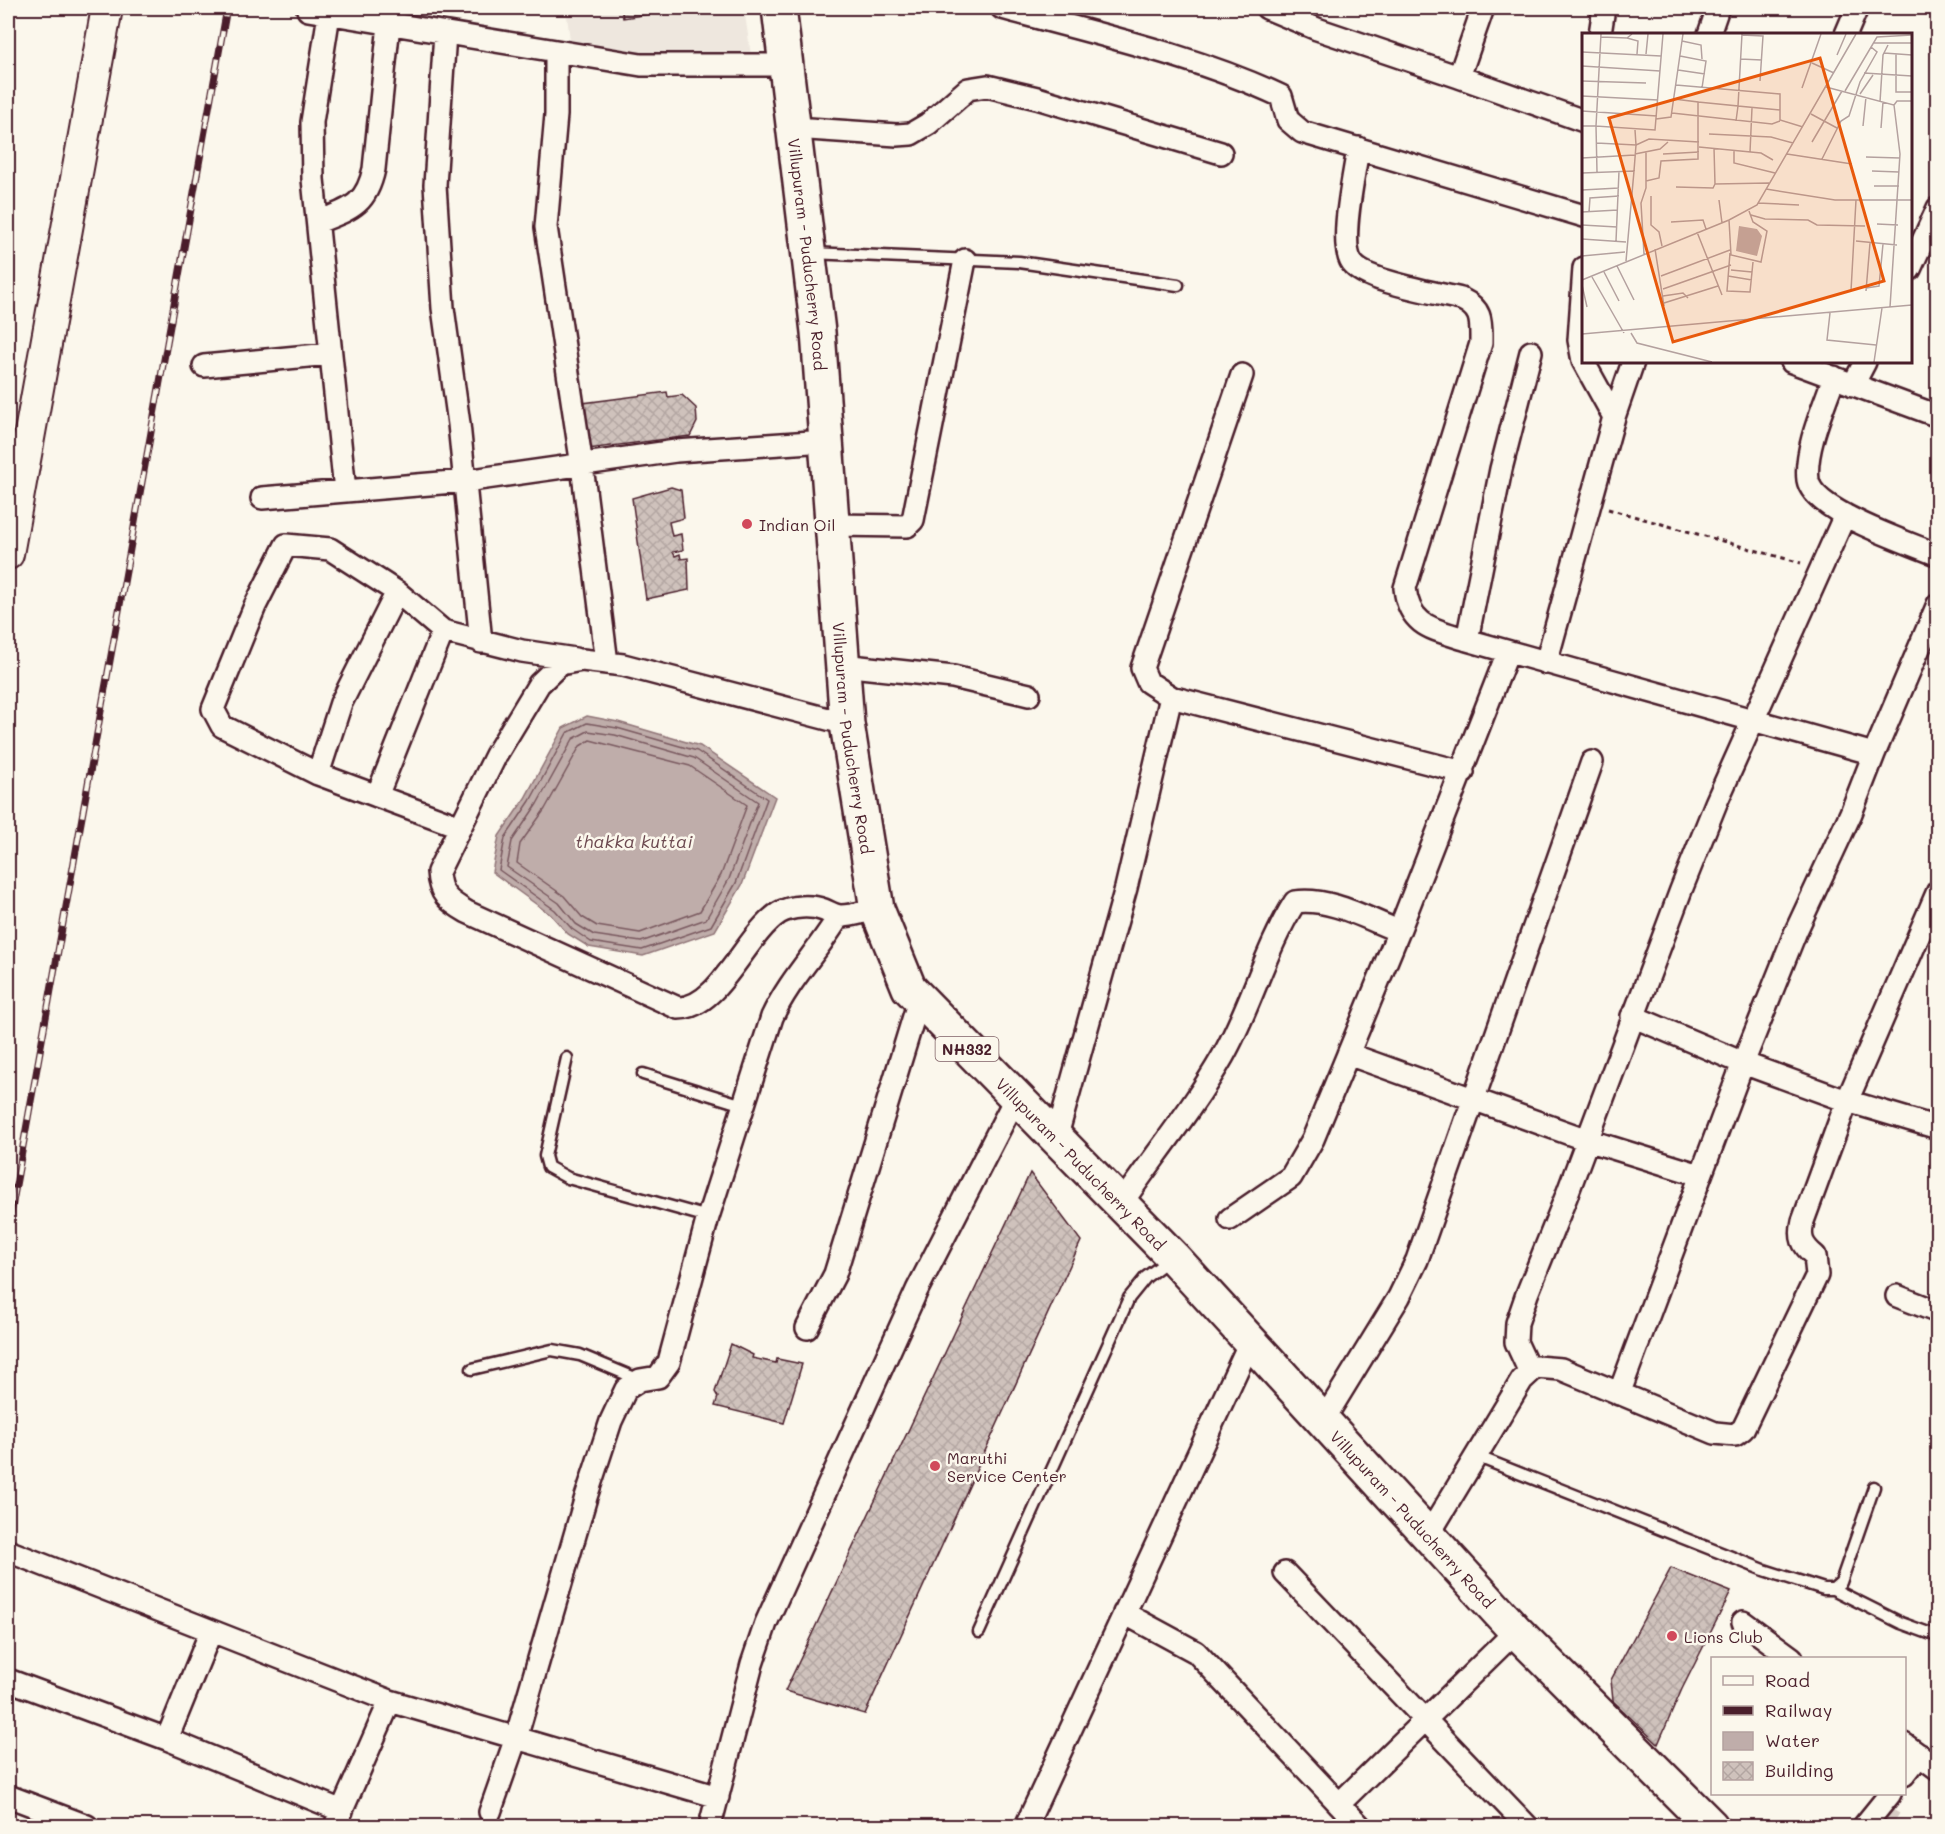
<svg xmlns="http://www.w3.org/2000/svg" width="1945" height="1834" viewBox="0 0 1945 1834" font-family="Mali,sans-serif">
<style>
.built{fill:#eee7de}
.water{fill:#bfadaa;stroke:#907477;stroke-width:1.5}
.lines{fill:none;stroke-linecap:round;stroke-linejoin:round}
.shore{stroke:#79585e;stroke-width:1.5}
.building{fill:url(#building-cross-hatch);stroke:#4a1f2b;stroke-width:1.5}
.street-tunnel{stroke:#d8ccc5;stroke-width:21;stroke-dasharray:21 10;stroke-linecap:butt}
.lane-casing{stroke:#4a1f2b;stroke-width:15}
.street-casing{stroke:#4a1f2b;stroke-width:26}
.secondary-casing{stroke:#4a1f2b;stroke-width:34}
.highway-casing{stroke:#4a1f2b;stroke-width:38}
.path{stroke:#4a1f2b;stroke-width:3;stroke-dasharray:4.5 4.5;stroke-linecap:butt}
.lane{stroke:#fbf7ec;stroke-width:10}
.street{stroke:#fbf7ec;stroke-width:21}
.secondary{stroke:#fbf7ec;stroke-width:30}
.highway{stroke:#fbf7ec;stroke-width:33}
.rail-casing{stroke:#4a1f2b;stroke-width:7}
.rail{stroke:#fbf7ec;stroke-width:4.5;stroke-dasharray:14;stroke-linecap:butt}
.poi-dot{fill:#d1495b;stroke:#fbf7ec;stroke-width:2}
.labels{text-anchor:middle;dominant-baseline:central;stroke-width:5;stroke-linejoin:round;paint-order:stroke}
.shield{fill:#fbf7ec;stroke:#7f6065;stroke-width:1.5}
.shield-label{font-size:15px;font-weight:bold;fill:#4a1f2b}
.street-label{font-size:16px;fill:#4a1f2b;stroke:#fbf7ec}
.poi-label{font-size:16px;fill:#4a1f2b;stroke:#fbf7ec;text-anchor:start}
.water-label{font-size:18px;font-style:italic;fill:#6d4a51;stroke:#fbf7ec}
.inset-road{fill:none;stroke:#b4a19f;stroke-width:1.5}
.view{fill:#e8590c;fill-opacity:0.15;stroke:#e8590c;stroke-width:3}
.inset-edge{fill:none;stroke:#4a1f2b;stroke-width:3}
</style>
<defs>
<pattern id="building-cross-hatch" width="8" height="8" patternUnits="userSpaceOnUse" patternTransform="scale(1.5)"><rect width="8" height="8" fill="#cfc2bc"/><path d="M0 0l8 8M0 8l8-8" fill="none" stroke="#b3a6a2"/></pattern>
</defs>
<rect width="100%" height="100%" fill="#fbf7ec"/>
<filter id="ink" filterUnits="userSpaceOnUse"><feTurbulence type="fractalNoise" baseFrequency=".0167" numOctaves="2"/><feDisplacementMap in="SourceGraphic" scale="12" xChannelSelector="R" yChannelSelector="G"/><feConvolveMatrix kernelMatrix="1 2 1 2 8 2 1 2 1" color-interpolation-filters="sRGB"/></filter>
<g filter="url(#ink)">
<path class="built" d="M566,8h178l8,54 -181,-13z"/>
<path class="water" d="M587,716l31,6 82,24 75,51 -33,88 -27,46 -72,25 -54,-9 -21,-13 -17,-19 -59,-43 7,-36 26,-38 38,-70z"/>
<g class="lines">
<path class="shore" d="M587,723l30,5 80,23 70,48 -31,84 -25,43 -69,24 -51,-8 -19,-13 -17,-19 -56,-40 6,-32 25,-37 37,-68z
M588,731l27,4 79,23 64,44 -29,77 -23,40 -65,23 -47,-7 -18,-11 -17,-21 -52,-36 5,-26 25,-37 36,-65z
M590,740l100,26 57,39 -26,70 -21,36 -60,22 -43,-7 -15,-9 -18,-21 -47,-33 3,-19 25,-35 35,-63z"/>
</g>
<path class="building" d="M621,8h55l1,2 -54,8z
M667,392l1,5 14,-2 14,13 1,14 -7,14 -102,13 -5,-46z
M671,487l10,3 3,28 -15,4 3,14 9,-2 2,16 -10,2 2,4 5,-2 1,5 7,-1 1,32 -43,9 -14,-101z
M1030,1173l51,68 -216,473 -80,-23z
M731,1344l22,11 -1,3 24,5 1,-4 25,5 -18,59 -69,-17 3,-9 -3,-5z
M1671,1568l60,24 -49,97 -24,55 -45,-43 -2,-21z"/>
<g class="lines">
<path class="street-tunnel" d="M1876,1812l24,14"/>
<defs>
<path id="lane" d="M811,253l208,9 159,23
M567,1058l-22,98 3,11 20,11 140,39
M643,1074l100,31
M472,1369l80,-19 28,5 60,25
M1476,1456l288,114 60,19h9l8,-7 33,-95
M1833,1589l68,34 33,12 4,-1
M979,1632l150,-334 17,-21 24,-18"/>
<path id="street" d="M1002,8c94,26 191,47 279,88l7,24 14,12 282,84
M1267,8l50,21 142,48 24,-69
M308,10l333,55h146
M329,14l-17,108 1,57 32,312
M445,33l-10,152 8,123 16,116 22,218
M1600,34l4,-26
M1709,34l9,-26
M1846,34l11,-26
M556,52v63l-10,112 36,239 25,197
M1459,77l125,44
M794,128l103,7 14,-1 17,-10 40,-35 19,-3 50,12 184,55
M1358,148c-3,25 -20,95 -6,115 13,19 86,30 109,36 22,10 20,23 20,44l-76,245c4,39 29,41 62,52l407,114 64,-150
M318,222c32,-13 48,-16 56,-53l15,-145
M1584,268l-5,72 4,21 31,56
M1910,269l28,-61
M1792,362l146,54
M204,366l125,-12
M1834,377c-10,29 -30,73 -26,103 5,32 102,63 130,75
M1853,385l12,-23
M262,498l203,-17 211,-30 150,-10
M832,525l75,1 6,-6 52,-260
M1467,640l34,-171 30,-117
M1546,663l68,-246 19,-55
M842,665l111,12 76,18
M1171,697l-23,-15 -6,-14 100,-293
M847,724l-224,-59 -41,-5 -22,4 -21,20 -43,71 -58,117c1,22 10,29 29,40l211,96c41,1 67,-73 101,-95 12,-7 32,-8 45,-3 5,2 11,6 17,6 11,0 25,-5 36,-7
M318,774l23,-71 56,-111
M377,796l66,-165
M458,826l-140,-52 -96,-48 -9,-17 42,-103 31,-61 44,4 67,43 46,39 79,20 53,8
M1632,1016l111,47 53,-132 55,-118 23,-59
M1348,1054l239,86 113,35
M1056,1139l70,-251 45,-191 292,75
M1121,1204c33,-48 73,-97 102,-148 28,-49 42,-107 72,-154 35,-5 72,17 104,29
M1230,1219l61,-42 22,-38 86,-208 109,-279
M1897,1296l41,16
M807,1328l28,-54 84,-274
M1529,1370l-13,-28 1,-19 10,-29 39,-97 115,-307 35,-87 129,-288
M1619,1394l124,-331 104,38 91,27
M1323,1421l76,-124 18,-37 175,-498
M1429,1534l93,-154 14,-13 25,2 154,64 20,2 8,-6 74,-154 -2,-19c-13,-11 -16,-18 -12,-35l44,-120 91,-210
M8,1551l382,150 328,96
M1285,1573l242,253
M1124,1613l72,39 164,174
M1743,1622l49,36
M8,1680l159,59 175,72
M167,1739l44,-108
M1904,1744l34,25
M1904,1775l16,-20
M8,1796l79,30
M1339,1804l177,-173
M490,1812l26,-74 70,-241 25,-76 15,-32 14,-9 18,-3 11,-15 39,-145 64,-200c17,-37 46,-66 67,-101
M335,1826l55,-125
M710,1826l42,-162 14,-41 151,-333 98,-191
M1026,1826l224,-484
M1864,1826l26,-32"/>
<path id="secondary" d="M8,554l99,-546"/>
<g id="highway">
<path id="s1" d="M779,8l39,324 29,392 30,185 32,79 264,269 343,374 195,195"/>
</g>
</defs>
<use href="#lane" class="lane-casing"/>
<use href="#street" class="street-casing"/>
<use href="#secondary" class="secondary-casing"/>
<use href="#highway" class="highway-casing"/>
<path class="path" d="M1608,509l193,54"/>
<use href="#lane" class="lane"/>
<use href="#street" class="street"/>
<use href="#secondary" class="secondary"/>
<use href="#highway" class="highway"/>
<defs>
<path id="rail" d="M8,1230l219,-1222"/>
</defs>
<use href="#rail" class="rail-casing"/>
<use href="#rail" class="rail"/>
</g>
</g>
<g class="poi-dot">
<circle cx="747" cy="524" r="6"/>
<circle cx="935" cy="1466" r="6"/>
<circle cx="1672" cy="1636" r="6"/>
</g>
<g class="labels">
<rect class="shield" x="935.5" y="1037" width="63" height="24" rx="4.5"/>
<g class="shield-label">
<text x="967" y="1049">NH332</text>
</g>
<g class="street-label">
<text stroke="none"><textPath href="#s1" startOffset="248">Villupuram - Puducherry Road</textPath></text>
<text stroke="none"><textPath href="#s1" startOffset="734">Villupuram - Puducherry Road</textPath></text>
<text stroke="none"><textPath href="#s1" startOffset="1238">Villupuram - Puducherry Road</textPath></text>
<text stroke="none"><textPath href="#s1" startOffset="1724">Villupuram - Puducherry Road</textPath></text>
</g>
<g class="poi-label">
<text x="759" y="524">Indian Oil</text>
<text x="947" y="1457">Maruthi<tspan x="947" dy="18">Service Center</tspan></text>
<text x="1684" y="1636">Lions Club</text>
</g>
<g class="water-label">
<text x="634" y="841">thakka kuttai</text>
</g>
</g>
<g transform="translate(1582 33)">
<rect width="330" height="330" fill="#fbf7ec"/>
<path d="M157,193l18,3 5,7 -5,20 -21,-5z" fill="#bfadaa"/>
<path class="inset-road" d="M160,1l-4,72 42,4M160,2l21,1 -3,45M19,4l26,1 5,-4M45,5l11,3 -1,13M100,8l19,4 1,14M291,10h39M0,19l79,4M302,20l28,2M64,21l2,-20M314,21v38h16M255,22l9,-21M98,23l26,5 -4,27M158,26l22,1M230,30l22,10M0,33l78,5M96,37l27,4M282,40l48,3M0,48l64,2M94,52l104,9v26l23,7M244,54l68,18 6,49 -10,153M220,55l19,-54M263,58l32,-54 35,-2M278,61l13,-19M0,63l76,4M116,69l40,4 -2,15M298,69l3,-47 5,-10M312,72l3,-4h15M0,78l75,5M90,80l100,11 8,-3M229,81l26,14M74,86l15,-2 12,-83M0,93h14l5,-92M281,93l3,-29M299,95l2,-26M127,101l62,3 22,6M230,109l30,-51M14,110l40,2 -1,-15M117,114l62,6 12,7M132,115l1,36 54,-1M152,117v13l41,10M168,119l2,-44M53,121l25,-5 8,-7M81,121l36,-2M205,121l65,10M284,124l34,1M0,125l53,-3M240,126l19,-38 8,-5 11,-34 17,-30 -6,-5M52,138l2,-26 13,-6 50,3M290,138l27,1M15,139l-1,-46 59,4 8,-96M0,140l52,-2 -8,90M64,148l13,-3 2,-17 37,-2v-57l-24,-3M292,153h25M94,154l37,1 2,-4M184,156l69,11h77M0,157l37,-2M69,163v29l8,7 3,14M137,167l3,23M176,170l41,2M0,179l36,-2M7,179l1,-14 29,-2M169,182l14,4 43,1 9,5 48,1M147,187l2,35 30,7 6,-31 -14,-9 -4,-11M89,189l32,-2 3,9M295,191l21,1M0,192l35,2M115,199l25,63M0,206l44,3M34,208l3,-70M274,208l41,4M73,216l9,57M148,220l-3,38 23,1 3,-30M62,221l-3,-51 5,-15v-36M0,223l43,-4M35,233l17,34M149,237l21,2M22,239l15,29M79,243l69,-26M146,243l24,4M10,244l32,56M0,247l147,-60 28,-15 99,-171M0,252l5,22M284,255l13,-2 4,-42M81,256l68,-24M269,258l5,-91M284,258l4,-48M81,263l20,-3 5,5M82,270l54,-17M248,280l-3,27 49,5M49,300l6,10 75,19M0,301l330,-29M292,329l8,-54"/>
<path class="view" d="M238,25l64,223 -211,61 -64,-224z"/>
<rect width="330" height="330" class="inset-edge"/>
</g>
<rect width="1945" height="1834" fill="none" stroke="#fbf7ec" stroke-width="30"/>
<rect x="15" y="15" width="1915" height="1804" fill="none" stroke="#4a1f2b" stroke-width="2" filter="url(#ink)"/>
<rect x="1711" y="1657" width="195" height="138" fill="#fbf7ec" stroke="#b4a19f" stroke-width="1.5"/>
<rect x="1723" y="1676" width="30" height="9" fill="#fbf7ec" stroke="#b4a19f" stroke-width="1.5"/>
<text x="1765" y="1687" font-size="18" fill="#4a1f2b">Road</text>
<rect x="1723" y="1706" width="30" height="9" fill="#4a1f2b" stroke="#b4a19f" stroke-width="1.5"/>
<text x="1765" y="1717" font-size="18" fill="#4a1f2b">Railway</text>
<rect x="1723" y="1732" width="30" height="18" fill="#bfadaa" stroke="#b4a19f" stroke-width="1.5"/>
<text x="1765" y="1747" font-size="18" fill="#4a1f2b">Water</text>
<rect x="1723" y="1762" width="30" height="18" fill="url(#building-cross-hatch)" stroke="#b4a19f" stroke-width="1.5"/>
<text x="1765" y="1777" font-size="18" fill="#4a1f2b">Building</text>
</svg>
